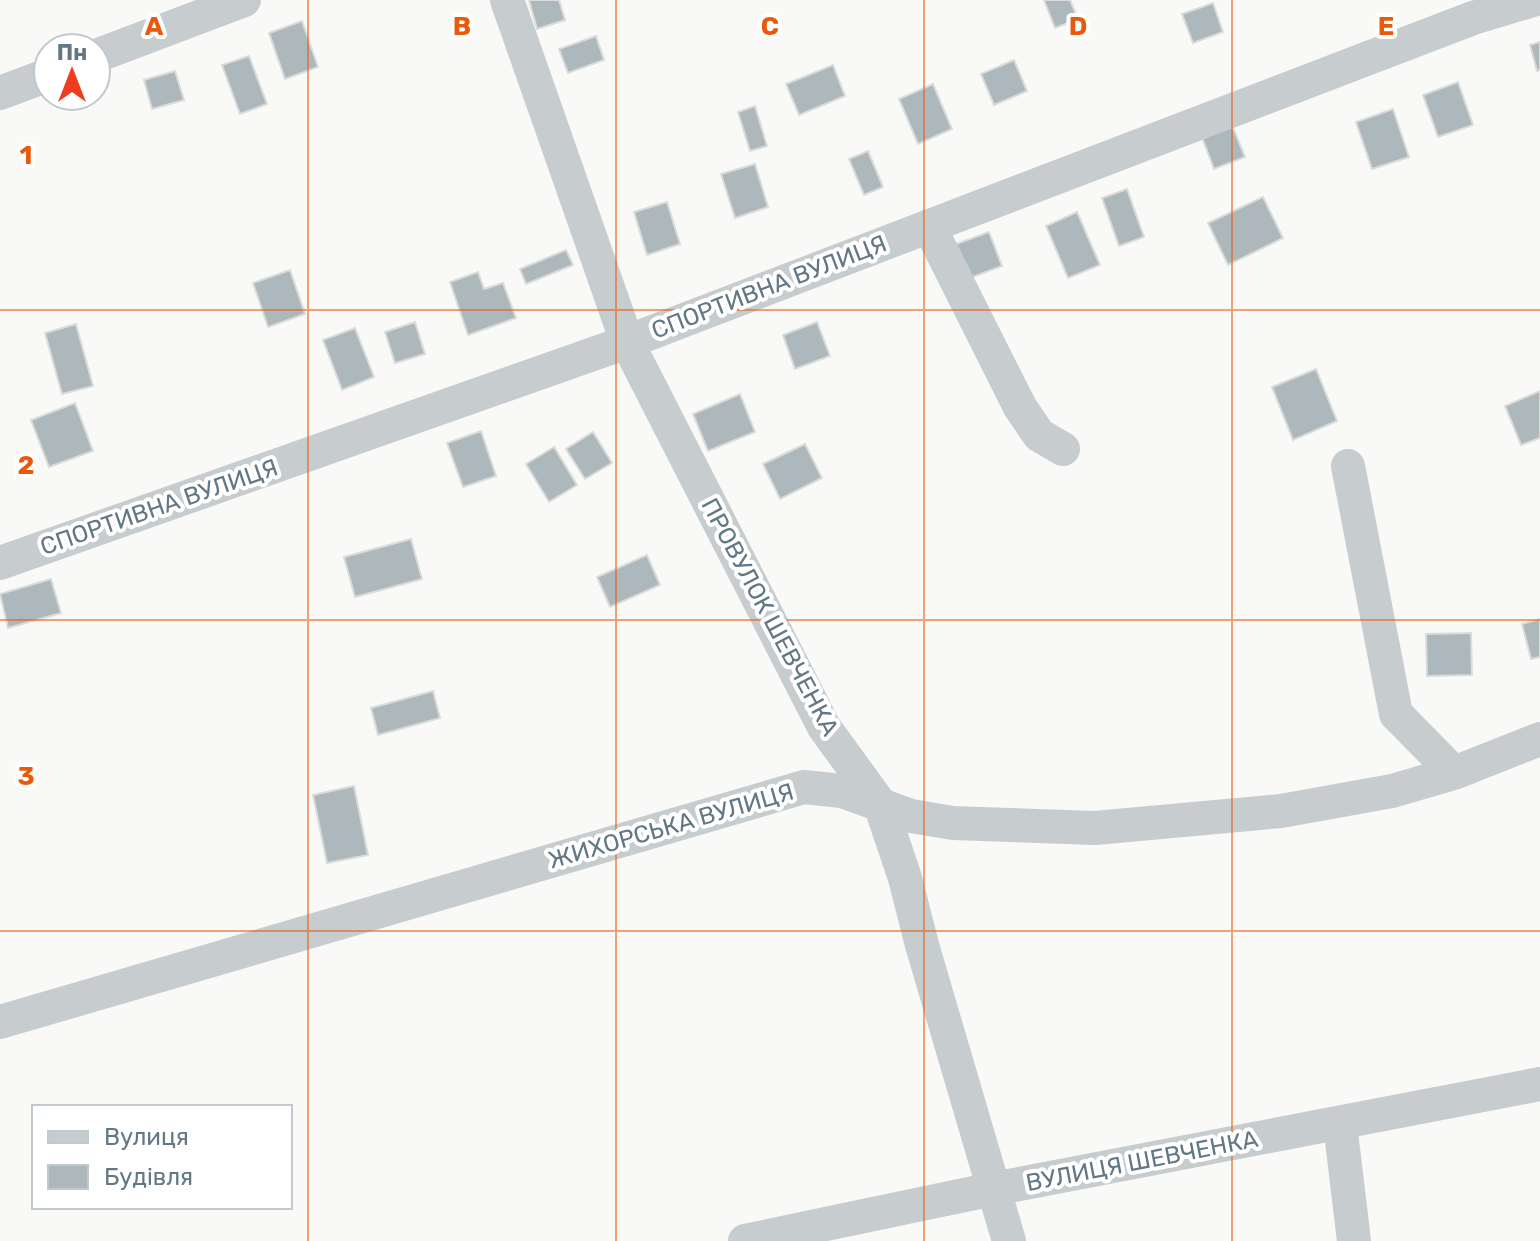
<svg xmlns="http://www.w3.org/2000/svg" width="1540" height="1241" viewBox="0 0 1540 1241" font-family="Rubik,sans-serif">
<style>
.building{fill:#adb8bc;stroke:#dbdbd9;stroke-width:2}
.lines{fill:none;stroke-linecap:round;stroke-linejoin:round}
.minor{stroke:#c7cccf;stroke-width:34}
.grid{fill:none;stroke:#e8590c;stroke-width:2;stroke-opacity:0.55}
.labels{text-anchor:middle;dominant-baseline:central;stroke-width:8;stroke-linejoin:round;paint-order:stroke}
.street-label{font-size:24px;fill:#627884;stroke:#fff}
.grid-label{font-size:26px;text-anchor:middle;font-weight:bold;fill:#e8590c;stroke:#fff;stroke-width:8;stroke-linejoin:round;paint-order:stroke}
</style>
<rect width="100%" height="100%" fill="#f9f9f7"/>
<path class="building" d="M529,0h30l6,20 -28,9z
M1044,0h26l8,19 -23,9z
M1213,3l10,29 -30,11 -11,-29z
M302,21l16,46 -33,12 -16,-46z
M596,36l8,24 -36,13 -9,-24z
M1540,42v28l-3,1 -7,-26z
M249,56l18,48 -27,10 -18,-49z
M1014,60l13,31 -33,14 -13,-31z
M833,65l12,31 -46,19 -13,-31z
M175,71l9,29 -32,9 -8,-29z
M1458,82l15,43 -35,12 -15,-42z
M933,84l19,45 -34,15 -19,-45z
M755,106l12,40 -17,5 -12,-39z
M1393,109l16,48 -37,12 -16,-47z
M1232,125l13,32 -31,12 -12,-32z
M868,151l15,36 -19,8 -15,-36z
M755,164l13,43 -33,11 -14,-44z
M1127,189l17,48 -25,9 -17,-48z
M1263,197l20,41 -55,27 -20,-42z
M667,202l13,42 -33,11 -13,-43z
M1077,212l23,53 -32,13 -22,-52z
M989,232l13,34 -32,12 -14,-34z
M566,250l7,15 -47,19 -6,-15z
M290,270l15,44 -37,13 -15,-44z
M478,272l6,17 19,-6 13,35 -48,17 -18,-53z
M415,322l10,32 -30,9 -10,-31z
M817,322l13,34 -35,13 -12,-34z
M76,324l17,62 -31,8 -17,-61z
M355,328l19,49 -32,13 -19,-50z
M1316,369l21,52 -44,19 -21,-53z
M1540,391v47l-19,7 -16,-39z
M740,394l15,38 -47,19 -15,-37z
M75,403l18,48 -44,16 -18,-47z
M481,431l15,45 -33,11 -16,-44z
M593,432l19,31 -27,16 -19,-30z
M805,444l17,34 -42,21 -17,-35z
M554,447l23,38 -28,17 -23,-38z
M411,539l11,40 -67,18 -11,-40z
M647,555l13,30 -50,22 -13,-30z
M51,579l10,34 -53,15 -8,-34z
M1540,619v38l-9,2 -9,-35z
M1471,633l1,42 -45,1 -1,-42z
M433,691l7,27 -62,17 -7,-27z
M354,786l14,69 -41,8 -14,-68z"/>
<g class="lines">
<path class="minor" d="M507,0l120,342 197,385 56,77 25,74 17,67 87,296
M96,56l148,-56
M0,93l48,-18
M929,226l91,181 19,28 24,14
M1348,466l48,248 58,59
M0,563l627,-221 846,-324 60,-18
M0,1022l804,-235 38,4 69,25 42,7 142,5 186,-17 111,-20 62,-18 86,-34
M1340,1124l14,117
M745,1241l248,-52 547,-105"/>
</g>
<path class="grid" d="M308,0v1241M616,0v1241M924,0v1241M1232,0v1241M0,310h1540M0,620h1540M0,931h1540"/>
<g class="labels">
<g class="street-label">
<text transform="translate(769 287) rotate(-21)">СПОРТИВНА ВУЛИЦЯ</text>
<text transform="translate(159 507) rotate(-19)">СПОРТИВНА ВУЛИЦЯ</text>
<text transform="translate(770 617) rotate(62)">ПРОВУЛОК ШЕВЧЕНКА</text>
<text transform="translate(671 826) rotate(-16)">ЖИХОРСЬКА ВУЛИЦЯ</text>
<text transform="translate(1142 1161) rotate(-11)">ВУЛИЦЯ ШЕВЧЕНКА</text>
</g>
</g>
<g class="grid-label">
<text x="154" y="35">A</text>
<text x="462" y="35">B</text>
<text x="770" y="35">C</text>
<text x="1078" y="35">D</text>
<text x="1386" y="35">E</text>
<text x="26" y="164">1</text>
<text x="26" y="474">2</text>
<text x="26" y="785">3</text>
</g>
<rect x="32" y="1105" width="260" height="104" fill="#ffffff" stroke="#c0c9ce" stroke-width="2"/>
<rect x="48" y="1131" width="40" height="12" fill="#c7cccf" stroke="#c0c9ce" stroke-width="2"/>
<text x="104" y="1145" font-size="24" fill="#627884">Вулиця</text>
<rect x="48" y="1165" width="40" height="24" fill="#adb8bc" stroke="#c0c9ce" stroke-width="2"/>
<text x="104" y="1185" font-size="24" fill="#627884">Будівля</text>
<g transform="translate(72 72)"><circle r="38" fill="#ffffff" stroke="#c0c9ce" stroke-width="2"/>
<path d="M0-6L14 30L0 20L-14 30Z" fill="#f03d20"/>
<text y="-12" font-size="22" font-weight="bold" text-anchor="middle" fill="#627884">Пн</text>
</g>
</svg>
